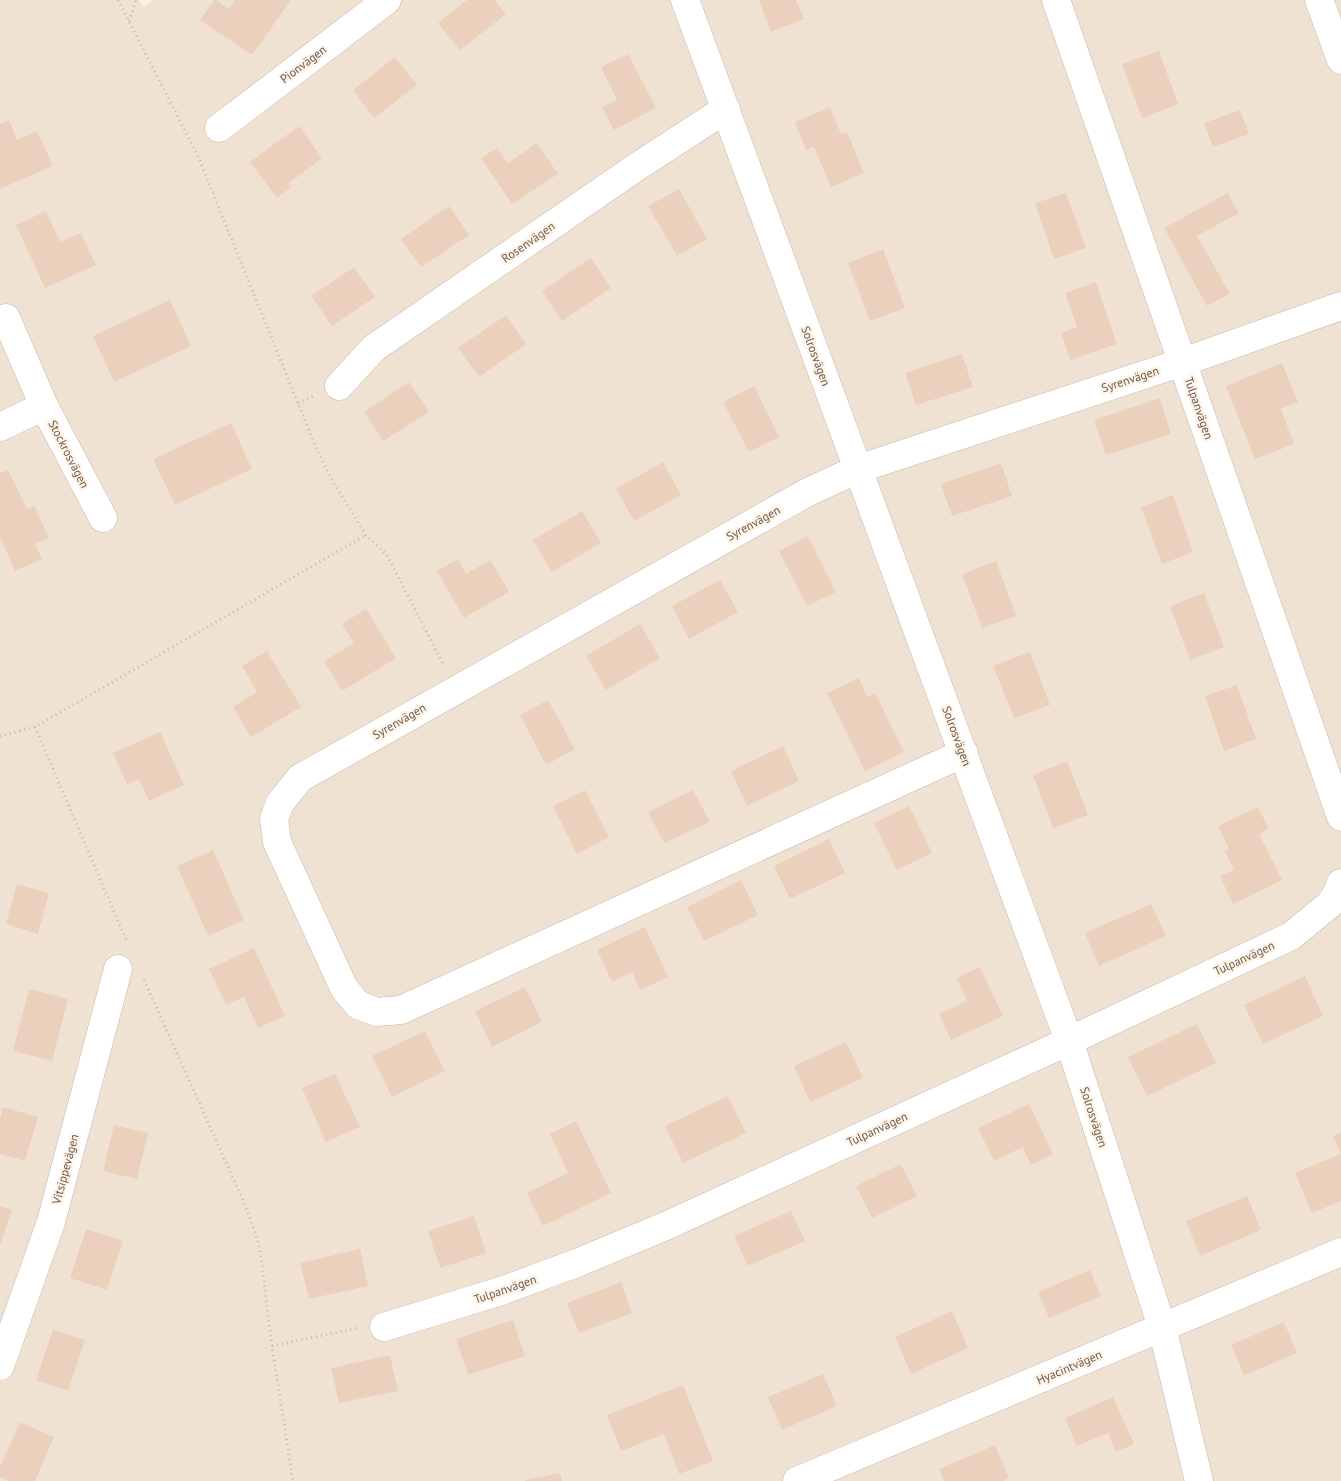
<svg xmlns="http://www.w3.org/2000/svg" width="1341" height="1481" viewBox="0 0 1341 1481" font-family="'PT Sans',sans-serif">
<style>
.residential{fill:#f0e2d3}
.building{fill:#ebd0be}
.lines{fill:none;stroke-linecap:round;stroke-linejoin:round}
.minor-casing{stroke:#c8b8ab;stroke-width:29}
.path{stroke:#cfb4a2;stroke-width:3;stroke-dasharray:1 4;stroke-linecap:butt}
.minor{stroke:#fff;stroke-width:28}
.labels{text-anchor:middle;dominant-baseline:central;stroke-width:5;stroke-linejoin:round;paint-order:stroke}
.street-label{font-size:12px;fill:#6e584c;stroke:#fdf5e9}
</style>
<rect width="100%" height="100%" fill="#f9f1e3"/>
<path class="residential" d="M0,0h139l5,7 9,-7h1188v1481h-1341z"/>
<path class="building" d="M214,0h2l13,9 6,-9h56l-39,55 -52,-35z
M467,0h28l11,14 -46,36 -22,-27z
M759,0h37l8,19 -33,13z
M1159,51l19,53 -36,14 -20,-54z
M628,54l28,54 -42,22 -12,-23 15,-7 -16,-33z
M395,57l22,28 -43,33 -21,-28z
M830,107l11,27 6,-2 17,41 -33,14 -17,-40 -8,3 -11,-28z
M1240,110l9,24 -36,13 -9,-24z
M9,120l8,20 20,-9 16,35 -53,23v-65z
M299,126l23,32 -34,26 3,3 -14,11 -27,-36z
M537,143l21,31 -46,30 -31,-46 16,-10 11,15z
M679,189l28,50 -30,17 -29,-50z
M1066,193l20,55 -32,11 -19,-56z
M1228,193l11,20 -42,23 33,58 -23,12 -43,-78z
M449,206l20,29 -48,32 -20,-28z
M46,211l14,31 21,-9 15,32 -51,23 -29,-63z
M883,249l22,59 -35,13 -22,-58z
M591,258l20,30 -49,33 -20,-30z
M354,267l21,30 -43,29 -21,-30z
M1096,282l21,62 -47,16 -9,-27 16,-6 -12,-34z
M170,300l21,46 -77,36 -21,-46z
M506,315l20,29 -47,33 -21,-29z
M962,354l11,33 -57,18 -11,-32z
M1282,363l16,39 -17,7 13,35 -39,15 -29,-73z
M409,382l20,30 -46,29 -19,-29z
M754,386l25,51 -30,15 -26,-50z
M1160,398l11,36 -65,21 -12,-35z
M231,423l21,46 -77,36 -22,-46z
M663,462l18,33 -47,26 -18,-32z
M1001,463l11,33 -60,20 -11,-32z
M8,470l19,39 7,-3 15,32 -14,6 7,15 -27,12 -15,-34v-64z
M1173,495l20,57 -31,12 -21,-57z
M582,511l19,32 -49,29 -19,-32z
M808,536l28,56 -29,14 -28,-55z
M458,559l8,15 24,-14 19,32 -45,26 -27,-47z
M996,561l20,55 -34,12 -20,-54z
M720,580l18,32 -49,27 -17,-33z
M1204,593l20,54 -34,13 -20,-54z
M366,609l30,49 -54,33 -18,-30 30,-18 -12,-19z
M640,624l20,34 -54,32 -20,-34z
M267,651l34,56 -50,30 -18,-30 24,-15 -15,-26z
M1030,652l20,53 -36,13 -21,-52z
M859,678l8,19 8,-4 29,59 -39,19 -38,-78z
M1237,685l19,54 -32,12 -19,-55z
M548,700l27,49 -29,16 -26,-50z
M160,732l24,53 -35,16 -10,-22 -12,5 -14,-31z
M783,746l16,35 -52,25 -16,-35z
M1067,761l21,54 -35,13 -20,-53z
M585,790l24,47 -32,17 -24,-48z
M693,790l17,32 -46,21 -16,-31z
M909,806l23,47 -35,17 -23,-47z
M1258,807l11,22 -10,5 23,46 -49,24 -13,-28 14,-6 -9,-19 4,-2 -11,-23z
M829,839l16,34 -55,26 -16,-33z
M213,850l31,70 -36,16 -31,-70z
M741,880l17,35 -54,26 -17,-34z
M17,884l32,9 -11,41 -32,-10z
M1151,904l15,32 -67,30 -14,-33z
M645,927l23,50 -28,13 -8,-18 -20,10 -15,-32z
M254,948l31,68 -27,12 -14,-31 -18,8 -17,-36z
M980,967l23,49 -52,24 -12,-26 28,-13 -10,-23z
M1305,976l18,40 -60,28 -19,-39z
M525,987l17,35 -50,25 -17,-36z
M29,989l39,10 -16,62 -39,-10z
M1197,1024l19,39 -69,33 -19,-39z
M425,1031l20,40 -53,26 -20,-41z
M846,1042l17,36 -53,24 -16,-36z
M335,1074l25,53 -34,15 -24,-54z
M728,1096l18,37 -63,30 -18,-37z
M1029,1104l24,50 -22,11 -8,-18 -29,14 -16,-33z
M3,1107l35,10 -13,44 -25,-7v-35z
M576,1121l35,72 -68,33 -16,-33 41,-20 -18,-39z
M114,1125l34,8 -11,46 -34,-8z
M1341,1132v69l-29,12 -17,-40 46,-19 -8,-18z
M901,1164l16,32 -45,22 -16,-32z
M1247,1196l14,34 -61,26 -14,-35z
M0,1206l12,4 -12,35z
M791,1211l14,30 -57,25 -14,-30z
M474,1216l12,37 -46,15 -12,-37z
M86,1229l37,12 -16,49 -37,-12z
M360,1249l8,37 -59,13 -9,-36z
M1090,1270l11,26 -52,22 -11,-26z
M621,1282l11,31 -53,20 -12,-30z
M952,1311l16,37 -57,26 -16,-37z
M513,1320l12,36 -57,19 -12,-36z
M1284,1322l13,31 -53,22 -13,-30z
M53,1330l32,10 -17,51 -32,-11z
M390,1355l8,36 -59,12 -8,-35z
M823,1374l14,32 -55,24 -14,-33z
M683,1385l30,76 -34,13 -15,-40 -43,17 -14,-36z
M1113,1397l21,47 -18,8 -8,-19 -31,13 -12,-28z
M20,1422l34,15 -19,44h-26l-9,-4v-10z
M995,1445l14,33 -6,3h-59l-5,-12z
M560,1473l2,8h-37v-1z"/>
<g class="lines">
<defs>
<path id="minor" d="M685,0l384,1041 93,286 37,154
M1056,0l285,817
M1319,0l22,60
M219,128l168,-128
M6,318l38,88 59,112
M339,386l35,-38 264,-182 88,-57
M0,427l44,-21
M964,753l-563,257 -24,2 -19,-7 -14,-17 -67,-146 -3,-23 6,-16 20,-25 508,-286 50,-23 325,-107 158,-56
M384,1327l117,-36 76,-28 91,-38 401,-184 222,-105 39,-32 8,-13 3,-8
M0,1366l51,-144 67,-253
M797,1481l544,-229"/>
</defs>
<use href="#minor" class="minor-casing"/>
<path class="path" d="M118,0l79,154 120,296 16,32 33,53 21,20 57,111
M129,21l7,-21
M298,403l16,-7
M35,727l92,215
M0,736l35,-9 331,-192
M144,980l98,218 12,31 6,20 12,97 21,135
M272,1346l85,-18"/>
<use href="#minor" class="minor"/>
</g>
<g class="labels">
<g class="street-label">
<text transform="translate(303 64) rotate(-37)">Pionvägen</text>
<text transform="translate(528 242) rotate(-35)">Rosenvägen</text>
<text transform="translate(816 356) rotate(70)">Solrosvägen</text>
<text transform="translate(1130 379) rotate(-18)">Syrenvägen</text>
<text transform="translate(1199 408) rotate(71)">Tulpanvägen</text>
<text transform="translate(69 454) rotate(63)">Stockrosvägen</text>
<text transform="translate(753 523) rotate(-29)">Syrenvägen</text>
<text transform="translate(399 721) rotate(-30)">Syrenvägen</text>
<text transform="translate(957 736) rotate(70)">Solrosvägen</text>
<text transform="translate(1244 958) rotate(-25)">Tulpanvägen</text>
<text transform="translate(1094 1117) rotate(72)">Solrosvägen</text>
<text transform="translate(877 1129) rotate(-25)">Tulpanvägen</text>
<text transform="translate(65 1169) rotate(-75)">Vitsippevägen</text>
<text transform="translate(505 1289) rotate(-19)">Tulpanvägen</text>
<text transform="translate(1069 1367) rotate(-23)">Hyacintvägen</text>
</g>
</g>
</svg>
